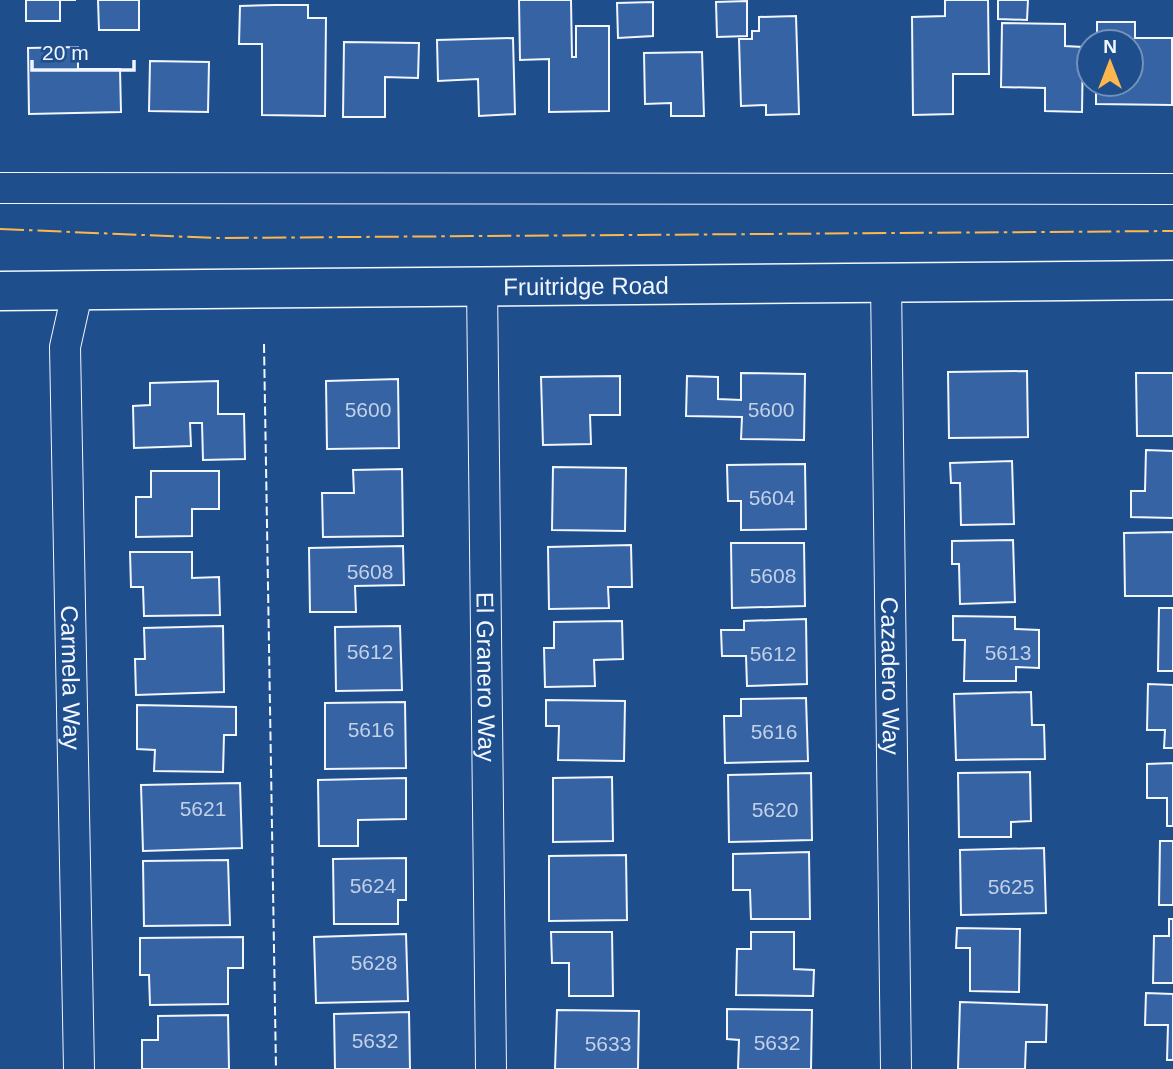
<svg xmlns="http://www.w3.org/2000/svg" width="1173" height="1069" viewBox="0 0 1173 1069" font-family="Arial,sans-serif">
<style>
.building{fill:#3563a3;stroke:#f2f6ff;stroke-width:2}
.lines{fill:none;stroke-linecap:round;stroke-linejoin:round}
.street-casing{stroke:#f2f6ff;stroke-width:32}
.secondary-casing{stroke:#f2f6ff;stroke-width:41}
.street{stroke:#1f4e8c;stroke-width:30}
.secondary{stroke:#1f4e8c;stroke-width:38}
.fence{stroke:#f2f6ff;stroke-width:2;stroke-dasharray:9 3.5;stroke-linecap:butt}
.power{stroke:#ffb74d;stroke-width:2;stroke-dasharray:24 5 3.5 5;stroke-linecap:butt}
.labels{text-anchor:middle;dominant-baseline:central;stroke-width:5;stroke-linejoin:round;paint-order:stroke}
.number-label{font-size:21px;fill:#c3d1e8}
.street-label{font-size:24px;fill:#f2f6ff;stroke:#1f4e8c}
</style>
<rect width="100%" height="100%" fill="#1f4e8c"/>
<path class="building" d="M26,0h50h-16v21h-34z
M98,0h41v30h-40z
M519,0h52l1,57h4v-31h33v85l-60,1v-53l-29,1z
M945,0h43l1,74h-36v40l-40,1 -1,-98 33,-1z
M998,0h30l-1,20 -29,-1z
M747,1v35l-30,1 -1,-35z
M653,2v34l-35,2 -1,-35z
M275,5h33v13h18l-1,98 -63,-1v-71h-23l1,-38z
M796,16l3,98 -33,1v-10l-25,1 -2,-67h13v-8h7v-14z
M1097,22h38v16h37v67l-76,-1v-20h35v-42h-34z
M1002,23l63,1v22l18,1 -1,65 -37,-1v-23l-44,-1z
M513,38l2,76 -36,2 -1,-37 -40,2 -1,-41z
M344,42l75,1 -1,35 -33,-1v40h-42z
M78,47v22h42l1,43 -92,2 -1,-66z
M702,52l2,64h-33v-13l-26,1 -1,-51z
M150,61l59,1 -1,50 -59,-1z
M1027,371l1,66 -79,1 -1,-66z
M741,373l64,1 -1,66 -63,-1 1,-22 -56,-1 1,-40 31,1v22l23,1z
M1136,373h37v63h-36z
M620,376v39h-30l1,29 -48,1 -2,-68z
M398,379l1,69 -72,1 -1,-68z
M218,381v33h26l1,45 -42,1 -1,-37h-12l1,23 -57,2 -1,-42 17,-1v-22z
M1146,450l27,1v67l-42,-1v-26h14z
M1012,461l2,63 -53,1 -1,-42h-9l-1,-20z
M805,464l1,65 -65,1v-29h-13l-1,-36z
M553,467l73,1 -1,63 -73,-1z
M402,469l1,67 -80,1 -1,-44h32l-1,-23z
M151,471h68v38h-27v27l-56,1v-40h15z
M1173,532v64h-48l-1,-63z
M1013,540l2,62 -55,2 -1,-40h-7v-23z
M731,543h73l1,63 -73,2z
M631,545l1,42h-24l1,21 -60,1 -1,-62z
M403,546l1,39 -49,1 1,26h-46l-1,-64z
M130,552h62v26l27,-1 1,38 -76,1 -1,-29h-12z
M1159,608h14v63h-15z
M953,616l62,1v12l24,1v38l-23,-1v14h-52l1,-41h-12z
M806,619l1,65 -60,2 -1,-30h-24l-1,-26h23v-9z
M622,621l1,38 -29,1 1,26 -50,1 -1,-39h10v-26z
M223,626l1,66 -88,3 -1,-36h10l-1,-31z
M400,626l2,64 -66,1 -1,-64z
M1148,684l25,1v63h-9l1,-18h-18z
M1031,692l1,33h12l1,34 -89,1 -2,-66z
M806,698l2,63 -83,2 -1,-47h17v-17z
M546,700l79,1 -1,60 -66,-1 1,-34h-13z
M405,702l1,66 -81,1v-66z
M137,705l99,2v28h-12l-1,37 -69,-1 1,-21 -18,-1z
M1173,763v63h-6v-28h-20v-34z
M1030,772l1,49 -20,1v15h-52l-1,-64z
M811,773l1,67 -83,2 -1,-67z
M612,777l1,64 -60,1v-64z
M406,778v41l-48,1v26h-39l-1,-66z
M240,783l2,65 -99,3 -2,-66z
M1160,841h13v64h-14z
M1044,848l2,65 -85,2 -1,-65z
M809,852l1,67h-59l-1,-29h-17v-36z
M626,855l1,65 -78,1v-65z
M406,858v42h-8v24h-64l-1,-65z
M228,860l2,65 -86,1 -1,-65z
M1169,919h4v64h-20l1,-47h15z
M957,928l63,1 -1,63 -49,-1v-43h-14z
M551,932h61l1,64h-44v-33h-17z
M751,932h43v37l20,1 -1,26 -77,-1 1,-46h14z
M406,934l2,67 -92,2 -2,-66z
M243,937v31h-15v36l-78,1 -1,-30h-9v-37z
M1146,993l27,1v66h-6l1,-35h-23z
M960,1002l87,3 -1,37h-20l-1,27h-67z
M727,1009l85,1 -1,59h-73l1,-29 -12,-1z
M557,1010l82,1 -1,58h-83z
M409,1012l1,57h-75l-1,-55z
M228,1015l1,54h-87v-29h16v-24z"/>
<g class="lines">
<defs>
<g id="street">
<path d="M0,188l1173,1"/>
<path id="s1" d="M886,282l10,787"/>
<path id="s2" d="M482,285l9,784"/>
<path id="s3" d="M78,289l-13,58 14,722"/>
</g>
<g id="secondary">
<path id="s4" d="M0,291l1173,-11"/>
</g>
</defs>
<use href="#street" class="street-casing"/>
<use href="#secondary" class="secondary-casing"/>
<use href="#street" class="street"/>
<use href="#secondary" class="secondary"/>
<path class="fence" d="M264,344l12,725"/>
<path class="power" d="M0,229l215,9 958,-7"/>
</g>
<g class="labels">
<g class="number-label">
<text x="368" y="409">5600</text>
<text x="771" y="409">5600</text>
<text x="772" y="497">5604</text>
<text x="370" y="571">5608</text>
<text x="773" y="575">5608</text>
<text x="370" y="651">5612</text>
<text x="1008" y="652">5613</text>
<text x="773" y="653">5612</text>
<text x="371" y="729">5616</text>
<text x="774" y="731">5616</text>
<text x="203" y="808">5621</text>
<text x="775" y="809">5620</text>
<text x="373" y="885">5624</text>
<text x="1011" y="886">5625</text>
<text x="374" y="962">5628</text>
<text x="375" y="1040">5632</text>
<text x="777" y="1042">5632</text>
<text x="608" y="1043">5633</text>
</g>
<g class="street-label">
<text stroke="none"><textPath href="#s4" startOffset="586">Fruitridge Road</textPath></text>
<text stroke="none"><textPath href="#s1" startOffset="394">Cazadero Way</textPath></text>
<text stroke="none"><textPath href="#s2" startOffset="392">El Granero Way</textPath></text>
<text stroke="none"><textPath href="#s3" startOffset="390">Carmela Way</textPath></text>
</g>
</g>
<g transform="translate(1110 63)"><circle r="33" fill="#1f4e8c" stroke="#7391ba" stroke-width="2"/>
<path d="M0-5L12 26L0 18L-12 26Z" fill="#ffb74d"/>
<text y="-10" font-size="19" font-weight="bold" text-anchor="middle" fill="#f2f6ff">N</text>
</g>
<path d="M32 60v10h102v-10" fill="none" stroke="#f2f6ff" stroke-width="3.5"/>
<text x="42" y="60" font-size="21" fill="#f2f6ff" stroke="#1f4e8c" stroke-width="5" paint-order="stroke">20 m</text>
</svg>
